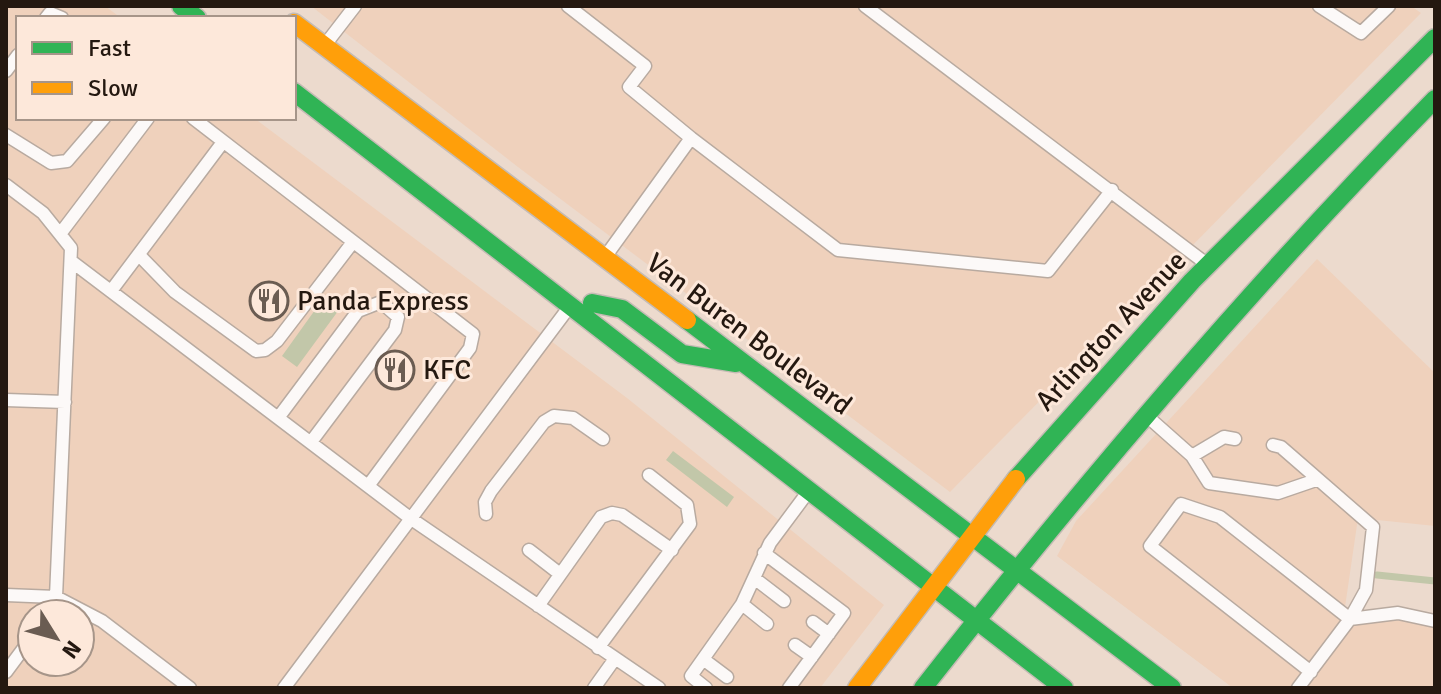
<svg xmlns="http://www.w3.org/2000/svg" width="1441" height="694" viewBox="0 0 1441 694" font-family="Signika,sans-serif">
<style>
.built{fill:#efd1bc;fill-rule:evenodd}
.water{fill:#c2c7a9}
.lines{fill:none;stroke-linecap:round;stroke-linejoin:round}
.stream{stroke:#c2c7a9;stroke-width:7}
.lane-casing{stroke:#b8aaa0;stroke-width:15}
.fast-casing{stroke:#c4bbb4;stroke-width:21}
.slow-casing{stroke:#c4bbb4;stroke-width:21}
.lane{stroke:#fcf9f8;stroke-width:12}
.fast{stroke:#30b455;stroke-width:18}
.slow{stroke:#ff9f0a;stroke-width:18}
.labels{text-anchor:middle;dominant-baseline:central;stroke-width:6;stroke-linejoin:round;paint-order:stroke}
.poi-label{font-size:28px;fill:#241810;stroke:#fde8da;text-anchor:start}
.street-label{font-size:28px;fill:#241810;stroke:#fde8da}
</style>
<rect width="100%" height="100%" fill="#ecdacd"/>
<path class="built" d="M6,6h99l16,12h-103v100h236l373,280 257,207 -64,83h-814zM32,614h48v48h-48z
M311,6h1100l10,7 -471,479 -432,-325z
M1317,259l118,114v153l-77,-8 -13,89 90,19v62h-202l-176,-132 19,-35z"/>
<path class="water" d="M325,296l16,11 -44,60 -15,-11z
M673,451l61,46 -7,10 -61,-47z"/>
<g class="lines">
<path class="stream" d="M1377,575l58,6"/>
<defs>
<path id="lane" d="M568,6l77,60 -16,21 62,51 -83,115
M865,6l339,256
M1319,6l42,27 28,-27
M46,18l4,-5 12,5
M328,41l27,-35
M6,71l12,-16
M193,118l280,216 -3,14 -102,138
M6,135l45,28 16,-2 37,-43
M691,138l147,112 210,21 64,-81
M6,185l37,28 28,35 -15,349 46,24 88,67
M60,234l88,-116
M139,255l36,37 81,59 9,-1 12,-9 76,-99
M71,261l339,257 249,170
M111,291l112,-149
M6,400l59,2
M1148,417l44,39 17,27 69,10 38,-13
M278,418l80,-107 23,-9 17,15 -3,13 -84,112
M1273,445l8,2 92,80 -7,63 -16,29
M1192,456l32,-19 11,2
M486,514l-1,-12 6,-11 53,-69 10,-6 19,2 30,21
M529,550l31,24
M764,553l80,60 -55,75
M754,578l30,23
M6,595l50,2 -9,17
M742,604l25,20
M538,606l63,-89 11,-4 10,2 50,35
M1350,619l48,-6 37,8
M813,622l16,12
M795,645l17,12
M598,648l92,-124 -3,-19 -38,-30
M703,659l24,18
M6,672l26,-35
M284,688l283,-378
M594,688l20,-28
M706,688l-15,-12 51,-72 28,-61 35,-47
M1298,688l52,-69 -130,-102 -39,-13 -31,42 161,126"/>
<path id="fast" d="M181,6l16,12
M294,92l770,596
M592,303l30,6 60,45 54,9
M687,320l485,368
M1016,479l176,-198 243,-243
M923,688c161,-205 329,-403 512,-589"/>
<path id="slow" d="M294,23l393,297
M857,688l159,-209"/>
</defs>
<use href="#lane" class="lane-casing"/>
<use href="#fast" class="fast-casing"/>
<use href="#slow" class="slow-casing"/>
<use href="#lane" class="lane"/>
<use href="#fast" class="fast"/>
<use href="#slow" class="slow"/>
</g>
<defs>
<symbol id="restaurant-ring" viewBox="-11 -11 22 22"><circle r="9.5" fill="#fde8da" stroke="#6a5c52" stroke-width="1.5"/><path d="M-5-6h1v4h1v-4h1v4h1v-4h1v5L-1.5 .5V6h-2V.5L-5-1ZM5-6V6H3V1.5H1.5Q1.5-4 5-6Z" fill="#6a5c52"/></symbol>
</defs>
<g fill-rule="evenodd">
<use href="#restaurant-ring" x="247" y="279" width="44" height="44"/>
<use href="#restaurant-ring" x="373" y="348" width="44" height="44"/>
</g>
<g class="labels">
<g class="poi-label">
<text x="297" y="301">Panda Express</text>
<text x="423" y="370">KFC</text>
</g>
<g class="street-label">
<text transform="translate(1111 331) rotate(-47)">Arlington Avenue</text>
<text transform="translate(749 334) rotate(37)">Van Buren Boulevard</text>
</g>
</g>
<rect width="1441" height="694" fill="none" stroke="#241810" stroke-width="16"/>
<rect x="16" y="16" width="280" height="104" fill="#fde8da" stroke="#a69589" stroke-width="2"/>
<rect x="32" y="42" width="40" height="12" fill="#30b455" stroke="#a69589" stroke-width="2"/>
<text x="88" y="56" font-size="24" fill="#241810">Fast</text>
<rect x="32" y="82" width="40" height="12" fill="#ff9f0a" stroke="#a69589" stroke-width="2"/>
<text x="88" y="96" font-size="24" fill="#241810">Slow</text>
<g transform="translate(56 638) rotate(127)"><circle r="38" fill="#fde8da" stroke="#a69589" stroke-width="2"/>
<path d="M0-6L14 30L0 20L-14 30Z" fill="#6a5c52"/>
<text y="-12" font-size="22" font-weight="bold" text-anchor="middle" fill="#241810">N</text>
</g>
</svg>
